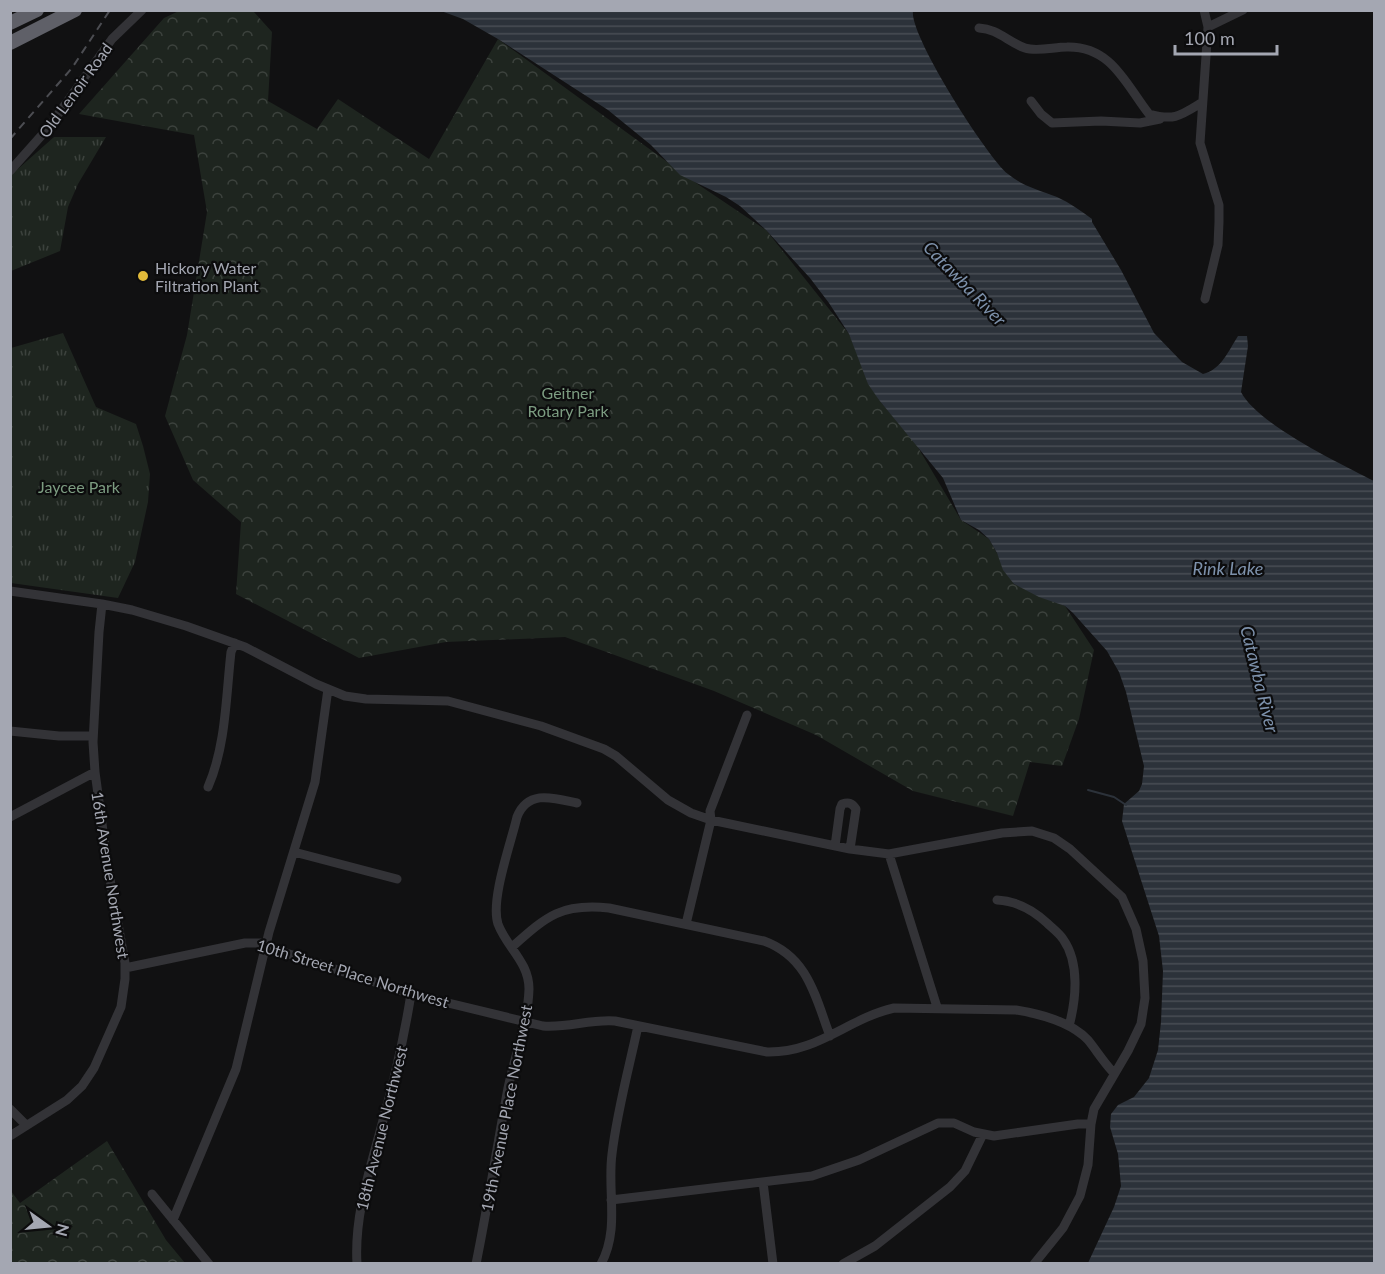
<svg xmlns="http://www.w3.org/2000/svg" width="1385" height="1274" viewBox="0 0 1385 1274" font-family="Lato,sans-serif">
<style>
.grass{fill:url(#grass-tufts)}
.forest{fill:url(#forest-crowns)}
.water{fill:url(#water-rules)}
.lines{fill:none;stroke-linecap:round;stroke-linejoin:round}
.stream{stroke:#2c323a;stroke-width:2}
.minor{stroke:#333337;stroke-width:9}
.highway{stroke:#5f6068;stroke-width:14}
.rail{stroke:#4c4d52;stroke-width:2;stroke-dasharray:8 6;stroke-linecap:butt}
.poi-dot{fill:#e1ba3a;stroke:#0c0c0d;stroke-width:2}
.labels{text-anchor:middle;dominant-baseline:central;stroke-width:4.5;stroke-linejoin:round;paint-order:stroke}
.street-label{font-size:16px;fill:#a4a7b2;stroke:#0c0c0d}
.poi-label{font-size:16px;fill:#a4a7b2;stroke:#0c0c0d;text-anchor:start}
.park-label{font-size:16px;fill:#7c9c81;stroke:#0c0c0d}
.water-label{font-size:18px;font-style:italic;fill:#7d91ab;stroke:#0c0c0d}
</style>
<defs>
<pattern id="grass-tufts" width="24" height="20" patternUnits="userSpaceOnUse" patternTransform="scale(1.5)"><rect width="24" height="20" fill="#1e251f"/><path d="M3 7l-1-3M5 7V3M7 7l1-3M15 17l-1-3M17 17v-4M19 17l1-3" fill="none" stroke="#3c423d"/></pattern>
<pattern id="forest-crowns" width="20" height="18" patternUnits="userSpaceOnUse" patternTransform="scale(1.5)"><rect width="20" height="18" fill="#1e251f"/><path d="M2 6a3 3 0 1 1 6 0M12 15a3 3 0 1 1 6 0" fill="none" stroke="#3c423d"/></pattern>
<pattern id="water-rules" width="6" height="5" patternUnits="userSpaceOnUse" patternTransform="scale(1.5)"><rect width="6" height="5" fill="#2c323a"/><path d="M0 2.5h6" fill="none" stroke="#484d54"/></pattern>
</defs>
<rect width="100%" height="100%" fill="#111112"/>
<path class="grass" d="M54,137h52l-28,47 -10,23 -8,44 -49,20 -1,-95z
M63,333l33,74 40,17 7,22 7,28 -2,28 -13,60 -17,36 -107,-15v-235z"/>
<path class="forest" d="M179,11h74l19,21 -4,69 49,28 21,-30 91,60 69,-120 201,146 67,45 83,104 30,66 37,44 45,76 28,19 25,45 51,22 29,44 -15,69 -17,47 -32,-4 -17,54 -100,-25 -97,-56 -102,-44 -149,-54 -119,5 -87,16 -123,-64 5,-72 -48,-42 -28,-64 22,-81 20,-123 -13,-77 -115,-21 85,-96z
M107,1141l59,99 19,23h-174v-72l9,12z"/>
<path class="water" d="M441,11h472c-4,24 74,146 95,163 16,13 31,16 49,23 13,6 24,14 35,22v3l29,48 33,63 28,29 21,12c18,-4 26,-24 35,-38h9l1,10 -7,46c16,32 100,72 133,89v782h-286l26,-56 7,-21 -3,-32 -8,-27 1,-13 7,-9 16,-8 15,-19 9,-28 3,-28 2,-51 -4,-35 -37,-115 2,-17 15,-13 3,-7 2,-18 -18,-74 -7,-20 -12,-21 -34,-38 -8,-7 -26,-9 -25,-13 -11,-14 -6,-17 -8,-14 -10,-9 -18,-10 -18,-42 -64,-78 -11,-16 -19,-50 -20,-31 -19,-25 -44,-48 -26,-24 -14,-9 -46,-22 -29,-30 -43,-35 -110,-71 -35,-20z"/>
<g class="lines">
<path class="stream" d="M1088,790l26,7 12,8"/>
<path class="minor" d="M1204,10l4,17 -8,116 19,62v17l-1,23 -13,54
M1208,27l35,-17
M979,28c19,1 29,14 46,20 12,4 29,-1 42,-1 45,-1 59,38 82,67 25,7 31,2 52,-11
M1031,101l10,13 11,9 49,-2 39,2 20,-4
M10,171l39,-44 63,-88 30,-29
M10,591l92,13 30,6 54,16 59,21 71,37 29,12 21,3 82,2 93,25 63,23 12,7 52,44 23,13 20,7 139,29 39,5 113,-21 30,-2 22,7 16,11 52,48 14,32 7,32 2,37 -4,26 -13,27 -34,58 -3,15 -3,41 -8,31 -17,32 -29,36
M10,731l49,5h34
M208,787c18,-41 18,-91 23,-135l4,-9
M10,817l85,-45
M835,846l5,-37 2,-5c7,-2 10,-1 14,5l-6,40
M294,852l103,27
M889,854l48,153
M997,900c20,1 35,9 50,23 5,5 12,10 16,16 17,24 13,61 6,87
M686,924l25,-104 -1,-9 37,-96
M512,947c35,-31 49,-44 97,-39l155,33c44,16 51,55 66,95
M125,968l120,-25h16l10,5 140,46 132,32c25,2 47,-7 72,-5l152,31c51,1 80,-33 127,-44l122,2c24,4 54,11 72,30 9,11 16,23 26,33
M10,1109l16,16
M10,1136l57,-36 15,-14 12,-18 27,-61 4,-28v-16l-17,-95 -13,-96 -2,-30 6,-110 3,-28
M763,1182l10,82
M152,1194l57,70
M611,1200l201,-24 47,-16 79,-37h16l20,9 20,4 84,-12h13
M173,1220l63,-151 33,-137 46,-150 13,-93
M357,1264c-3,-48 13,-95 25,-140 12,-43 22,-86 29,-130
M476,1264c12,-59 21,-118 32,-176 7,-33 20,-66 21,-99 0,-27 -22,-41 -31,-65 -8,-24 13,-81 19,-107 11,-28 37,-19 60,-14
M601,1264c19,-35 6,-73 11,-110 5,-43 17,-86 26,-128
M843,1264l32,-18 75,-59 15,-16 18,-37"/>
<path class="highway" d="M10,23l27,-13
M10,43l65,-33"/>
<path class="rail" d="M10,139l62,-71 38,-58"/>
</g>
<circle class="poi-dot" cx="143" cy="276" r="6"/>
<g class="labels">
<g class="street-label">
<text transform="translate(75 90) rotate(-54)">Old Lenoir Road</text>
<text transform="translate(111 875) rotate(81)">16th Avenue Northwest</text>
<text transform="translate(353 973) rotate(17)">10th Street Place Northwest</text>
<text transform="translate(506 1108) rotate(-79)">19th Avenue Place Northwest</text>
<text transform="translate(381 1128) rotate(-76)">18th Avenue Northwest</text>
</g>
<g class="poi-label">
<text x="155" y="267">Hickory Water<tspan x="155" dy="18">Filtration Plant</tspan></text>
</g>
<g class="park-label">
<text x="568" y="392">Geitner<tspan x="568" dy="18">Rotary Park</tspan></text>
<text x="79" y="486">Jaycee Park</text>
</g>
<g class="water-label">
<text transform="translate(965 283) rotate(46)">Catawba River</text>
<text x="1228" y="568">Rink Lake</text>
<text transform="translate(1260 679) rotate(76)">Catawba River</text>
</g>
</g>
<rect width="1385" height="1274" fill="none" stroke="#a4a7b2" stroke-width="24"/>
<g transform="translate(48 1226) rotate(105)" stroke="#0c0c0d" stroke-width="4.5" paint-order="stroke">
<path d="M0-4.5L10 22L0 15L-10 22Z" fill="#a4a7b2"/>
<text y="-9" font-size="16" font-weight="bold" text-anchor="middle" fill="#a4a7b2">N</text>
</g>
<path d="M1175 45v9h102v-9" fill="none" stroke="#a4a7b2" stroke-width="3"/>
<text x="1184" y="45" font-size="18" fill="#a4a7b2" stroke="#0c0c0d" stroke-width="4.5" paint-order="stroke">100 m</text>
</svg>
